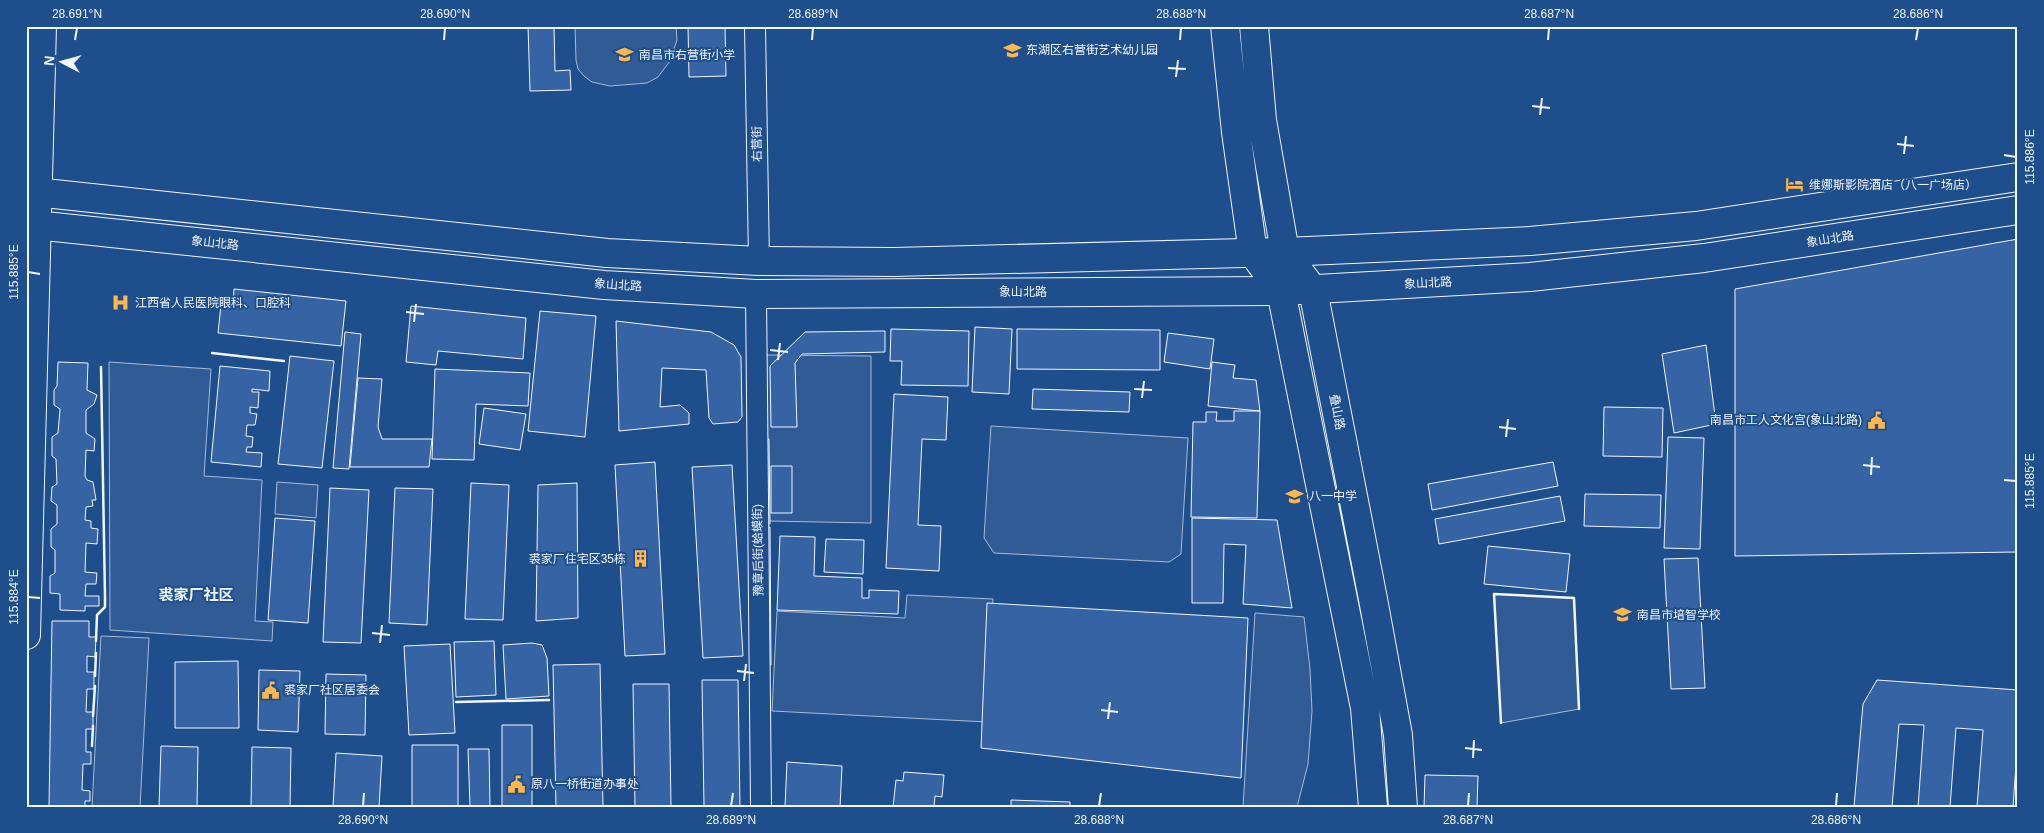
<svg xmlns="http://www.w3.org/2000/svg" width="2044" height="833" viewBox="0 0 2044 833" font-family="Helvetica,'Noto Sans SC',sans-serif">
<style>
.built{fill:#305b95;stroke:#a8bbd7}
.building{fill:#3563a3;stroke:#f2f6ff}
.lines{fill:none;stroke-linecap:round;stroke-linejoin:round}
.minor-casing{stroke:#f2f6ff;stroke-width:22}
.secondary-casing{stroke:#f2f6ff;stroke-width:30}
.primary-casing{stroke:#f2f6ff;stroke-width:30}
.minor{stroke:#1f4e8c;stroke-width:20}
.secondary{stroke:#1f4e8c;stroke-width:28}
.primary{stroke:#1f4e8c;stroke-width:28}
.wall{stroke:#f2f6ff;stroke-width:2.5}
.ticks{fill:none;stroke:#f2f6ff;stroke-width:2}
.labels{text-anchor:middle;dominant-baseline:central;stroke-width:4;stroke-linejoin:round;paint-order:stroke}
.poi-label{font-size:12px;fill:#f2f6ff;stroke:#1f4e8c;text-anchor:start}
.street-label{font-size:12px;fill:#f2f6ff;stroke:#1f4e8c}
.quarter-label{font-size:15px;font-weight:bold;fill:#f2f6ff;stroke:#1f4e8c}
.neatline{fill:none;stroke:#f2f6ff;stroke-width:2}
.ticks-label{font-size:12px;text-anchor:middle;fill:#f2f6ff}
</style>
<rect width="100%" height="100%" fill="#1f4e8c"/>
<path class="built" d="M575,26h101l1,14 -7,21 -12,16 -11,6 -37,3 -18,-4 -8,-6 -6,-7 -2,-9z
M766,355l105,1v167l-103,-2z
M109,362l102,7 -7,107 58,4 -7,141 18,1 -1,19 -162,-11z
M991,426l197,12 -7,116 -12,8 -175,-9 -10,-15z
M277,482l41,3 -2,33 -41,-4z
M1494,594l80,4 5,111 -78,14z
M907,595l86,4 -6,123 -215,-11 5,-100 128,7z
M1255,613l49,4 6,52 2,42 -4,53 -11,43h-54z
M101,636l48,2 -9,169h-48z"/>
<path class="building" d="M528,26h26l1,45 15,-1 1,20 -41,1z
M688,26h37l1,50 -37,1z
M2018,239v313l-283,4v-267z
M234,289l112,12 -5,45 -123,-13 3,-28 12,1z
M411,306l115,12 -3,41 -85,-8 -2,14 -30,-3z
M540,311l56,5 -11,121 -57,-6z
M616,321l95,11 23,13 7,12 1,60 -4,5 -25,2 -4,-6 -3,-48 -44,-2 -2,39 20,-2 9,8v11l-70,7z
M975,327l37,2 -3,65 -37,-2z
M891,329l78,2 -1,55 -67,-1 1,-24h-12z
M1017,329l143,1v40l-143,-1z
M885,331v21l-83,2 -7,9 2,64h-26l-1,-61 35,-34z
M345,332l16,2 -12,135 -16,-1z
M1168,333l46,6 -4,30 -46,-7z
M1706,345l10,79 -42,9 -12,-79z
M290,356l44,5 -12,107 -44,-4z
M58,362l30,1 -1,27 10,5 -3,9 -8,6v23l9,6 -1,12 -8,-1 -1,26 2,4 6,2 3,18h-4l1,6 -7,1 -1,13 6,1v7l7,1 -1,15 -11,-1 -1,29 12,1 -1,11h-10l-1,12h14v10h-14v5l-25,-1v-16l-10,-1v-17l5,-3v-23l-4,-3v-18l6,-5v-19l-6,-4 1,-14 5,-3 -1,-25 -4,-3v-19l6,-4 2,-24 -6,-4v-15l3,-4z
M1212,362l23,3 -2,13 23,2 4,31 -52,-5z
M220,366l50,5 -1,20 -17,-2v3h7l-1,16 -8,-1v6l7,1 -2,11h-8l-1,11 7,1 -1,10h-5l-1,5 16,1 -1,14 -50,-5z
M435,369l95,4 -2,33 -52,-2 -2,56 -42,-1z
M358,378l24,1 -4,48 4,12h50l-3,28h-79z
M1033,389l97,3 -1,20 -97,-3z
M894,394l54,3 -2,43 -24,-1 -4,86 23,1 -2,45 -53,-3z
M1604,407l59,1 -1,49 -59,-1z
M484,408l42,6 -6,36 -41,-6z
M1234,411h26l-3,107 -66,-1 2,-95h13v-10h11l-1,9h18z
M1668,437l36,1 -4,111 -36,-1z
M763,439h6l1,85h-6z
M655,462l10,192 -40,2 -10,-191z
M1553,462l5,24 -126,24 -4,-26z
M732,465l11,191 -40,2 -11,-191z
M771,466h21v47h-21z
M471,483l38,2 -6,135 -38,-1z
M577,483l1,135 -42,3 2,-136z
M330,488l39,2 -8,153 -38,-1z
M395,488l38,1 -6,136 -38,-2z
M1585,494l76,1 -1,33 -76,-2z
M1560,496l5,25 -126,23 -4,-25z
M275,518l40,3 -7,102 -40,-3z
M1192,518l85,2 15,88 -49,-4 3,-59 -22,-1 -1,59h-31z
M764,527h6l1,138h-7z
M780,536l35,1 -1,39 48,2v20h7v-8l30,1 -1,23 -121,-4z
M826,539l38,1 -1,34 -39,-2z
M1488,546l82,8 -4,38 -82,-8z
M1698,558l7,130 -34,1 -7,-130z
M987,603l261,15 -7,160 -260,-30z
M52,621h37v16h7l-1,20 -8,-1v16h7v17h-7l-1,23h7v17h-7v23h5v12h-8l-1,26 8,1v10h-5v6h-36z
M494,641l2,54 -40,2 -2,-55z
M532,643l10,2 5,13 2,38 -43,3 -3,-54z
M450,644l5,89 -46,2 -5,-89z
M238,661l1,67h-64v-66z
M600,664l3,143h-47l-3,-142z
M259,670l41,1 -2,61 -40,-2z
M326,674l40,1 -1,60 -40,-1z
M702,680h36l2,127h-36z
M1877,680l141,10v47l-5,70h-36l6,-77 -27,-2 -6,79h-32l6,-82 -25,-1 -7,83h-38l9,-103z
M633,684h36l2,123h-36z
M502,725h30v82h-30z
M412,745h46v62h-46z
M161,746l37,1 -1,60h-38z
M252,747l39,1 -1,59h-39z
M468,749h21l1,58h-20z
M336,753l46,3 -3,51h-46z
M787,762l55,4 -2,41h-55z
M904,772l40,3 -2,22 -7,-1 -1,11h-41l3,-27 7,1z
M1425,775l53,1 -1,31h-53z
M1011,800l59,2v5h-59z"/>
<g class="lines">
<defs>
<path id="minor" d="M755,26l4,235
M756,294l5,513"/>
<path id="secondary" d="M1225,26l11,106 17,121 28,38 84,417 8,99
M1254,26l8,94 23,132 28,38 60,309 25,136 5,72"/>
<path id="primary" d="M26,191l581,62 152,8 135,1 391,-10 245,-11 166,-15 322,-49
M26,224l578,61 152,9 525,-3 249,-14 174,-19 314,-48
M26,635l16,-609"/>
</defs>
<use href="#minor" class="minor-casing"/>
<use href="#secondary" class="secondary-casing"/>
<use href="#primary" class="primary-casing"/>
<use href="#minor" class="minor"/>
<use href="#secondary" class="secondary"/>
<use href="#primary" class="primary"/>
<path class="wall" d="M212,353l72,8
M96,641l1,-26 8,-8v-10l-4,-230
M95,676l1,-23
M456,702l93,-2
M93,716l2,-30
M1501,723l-7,-129 80,4 5,111
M92,746l1,-20"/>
</g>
<path class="ticks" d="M75,40l2,-12M444,40l1,-12M812,40l1,-12M1180,40l1,-12M1548,40l1,-12M1916,40l2,-12M1168,68l18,1M1176,77l2,-17M1532,106l18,2M1540,115l2,-17M1897,144l17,2M1904,154l2,-18M2004,155l12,2M28,272l12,2M406,312l18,2M414,322l2,-18M770,350l18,2M778,360l2,-17M1134,389l18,1M1142,398l2,-17M1499,427l17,2M1506,437l2,-18M1863,465l17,2M1871,475l1,-18M2004,480l12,1M28,597l12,1M372,633l18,2M380,643l2,-18M737,671l17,2M744,681l2,-17M1101,710l17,2M1108,719l2,-17M1465,748l17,2M1473,758l1,-18M363,806l1,-13M731,806l2,-13M1099,806l2,-13M1468,806l1,-13M1836,806l1,-13"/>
<defs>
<symbol id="school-bare" viewBox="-9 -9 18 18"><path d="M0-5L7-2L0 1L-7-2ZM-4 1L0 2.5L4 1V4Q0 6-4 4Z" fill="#ffb74d" stroke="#1f4e8c" stroke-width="2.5" paint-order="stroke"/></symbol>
<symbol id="hotel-bare" viewBox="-9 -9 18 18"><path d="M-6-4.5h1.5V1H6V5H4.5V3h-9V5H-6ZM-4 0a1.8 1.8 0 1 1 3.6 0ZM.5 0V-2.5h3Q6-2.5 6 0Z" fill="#ffb74d" stroke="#1f4e8c" stroke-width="2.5" paint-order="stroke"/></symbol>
<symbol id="hospital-bare" viewBox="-9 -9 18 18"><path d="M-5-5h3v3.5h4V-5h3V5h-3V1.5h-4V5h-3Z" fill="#ffb74d" stroke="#1f4e8c" stroke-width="2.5" paint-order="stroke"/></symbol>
<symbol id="civic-bare" viewBox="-9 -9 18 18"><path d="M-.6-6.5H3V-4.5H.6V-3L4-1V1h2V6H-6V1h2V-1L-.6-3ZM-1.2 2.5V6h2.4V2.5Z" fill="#ffb74d" stroke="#1f4e8c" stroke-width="2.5" paint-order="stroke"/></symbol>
<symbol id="building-bare" viewBox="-9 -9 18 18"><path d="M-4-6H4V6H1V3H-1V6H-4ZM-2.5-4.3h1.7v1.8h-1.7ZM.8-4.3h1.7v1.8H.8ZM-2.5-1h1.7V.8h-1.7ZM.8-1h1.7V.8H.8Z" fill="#ffb74d" stroke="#1f4e8c" stroke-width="2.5" paint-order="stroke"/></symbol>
</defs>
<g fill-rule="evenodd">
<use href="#school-bare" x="1000" y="38" width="25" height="25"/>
<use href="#school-bare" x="612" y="42" width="25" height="25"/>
<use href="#hotel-bare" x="1782" y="172" width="25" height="25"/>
<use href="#hospital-bare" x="108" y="290" width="25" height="25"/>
<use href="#civic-bare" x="1864" y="408" width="25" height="25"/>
<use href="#school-bare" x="1282" y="484" width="25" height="25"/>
<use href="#building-bare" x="628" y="546" width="25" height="25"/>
<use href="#school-bare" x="1610" y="602" width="25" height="25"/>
<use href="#civic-bare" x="258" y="678" width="25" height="25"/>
<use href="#civic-bare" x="504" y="772" width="25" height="25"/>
</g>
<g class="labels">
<g class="poi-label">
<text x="1026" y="50">东湖区右营街艺术幼儿园</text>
<text x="639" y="55">南昌市右营街小学</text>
<text x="1809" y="185">维娜斯影院酒店（八一广场店）</text>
<text x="135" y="303">江西省人民医院眼科、口腔科</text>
<text x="1862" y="420" text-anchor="end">南昌市工人文化宫(象山北路)</text>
<text x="1309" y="496">八一中学</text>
<text x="626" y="559" text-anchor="end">裘家厂住宅区35栋</text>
<text x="1637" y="615">南昌市培智学校</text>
<text x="284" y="690">裘家厂社区居委会</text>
<text x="531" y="784">原八一桥街道办事处</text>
</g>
<g class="street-label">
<text transform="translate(757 144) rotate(-91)">右营街</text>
<text transform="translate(1830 239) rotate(-9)">象山北路</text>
<text transform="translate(215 243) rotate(6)">象山北路</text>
<text transform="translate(1428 283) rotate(-3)">象山北路</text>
<text transform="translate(618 285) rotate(4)">象山北路</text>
<text x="1023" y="292">象山北路</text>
<text transform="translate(1337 412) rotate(79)">叠山路</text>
<text transform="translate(758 550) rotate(-91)">豫章后街(蛤蟆街)</text>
</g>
<g class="quarter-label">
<text x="196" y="594">裘家厂社区</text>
</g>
</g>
<rect width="2044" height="833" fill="none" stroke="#1f4e8c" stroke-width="55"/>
<g transform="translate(62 62) rotate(276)" stroke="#1f4e8c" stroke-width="4" paint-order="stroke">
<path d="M0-4L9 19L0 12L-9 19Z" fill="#f2f6ff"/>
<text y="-8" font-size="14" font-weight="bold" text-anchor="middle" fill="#f2f6ff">N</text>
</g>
<rect x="28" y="28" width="1988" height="778" class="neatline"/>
<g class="ticks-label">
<text x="77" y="18">28.691°N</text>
<text x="445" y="18">28.690°N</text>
<text x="813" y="18">28.689°N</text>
<text x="1181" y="18">28.688°N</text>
<text x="1549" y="18">28.687°N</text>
<text x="1918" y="18">28.686°N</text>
<text transform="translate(2030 157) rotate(-90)" y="4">115.886°E</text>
<text transform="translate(14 272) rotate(-90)" y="4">115.885°E</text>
<text transform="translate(2030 481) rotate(-90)" y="4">115.885°E</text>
<text transform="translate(14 597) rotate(-90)" y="4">115.884°E</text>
<text x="363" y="824">28.690°N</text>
<text x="731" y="824">28.689°N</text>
<text x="1099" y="824">28.688°N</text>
<text x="1468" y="824">28.687°N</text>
<text x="1836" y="824">28.686°N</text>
</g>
</svg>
